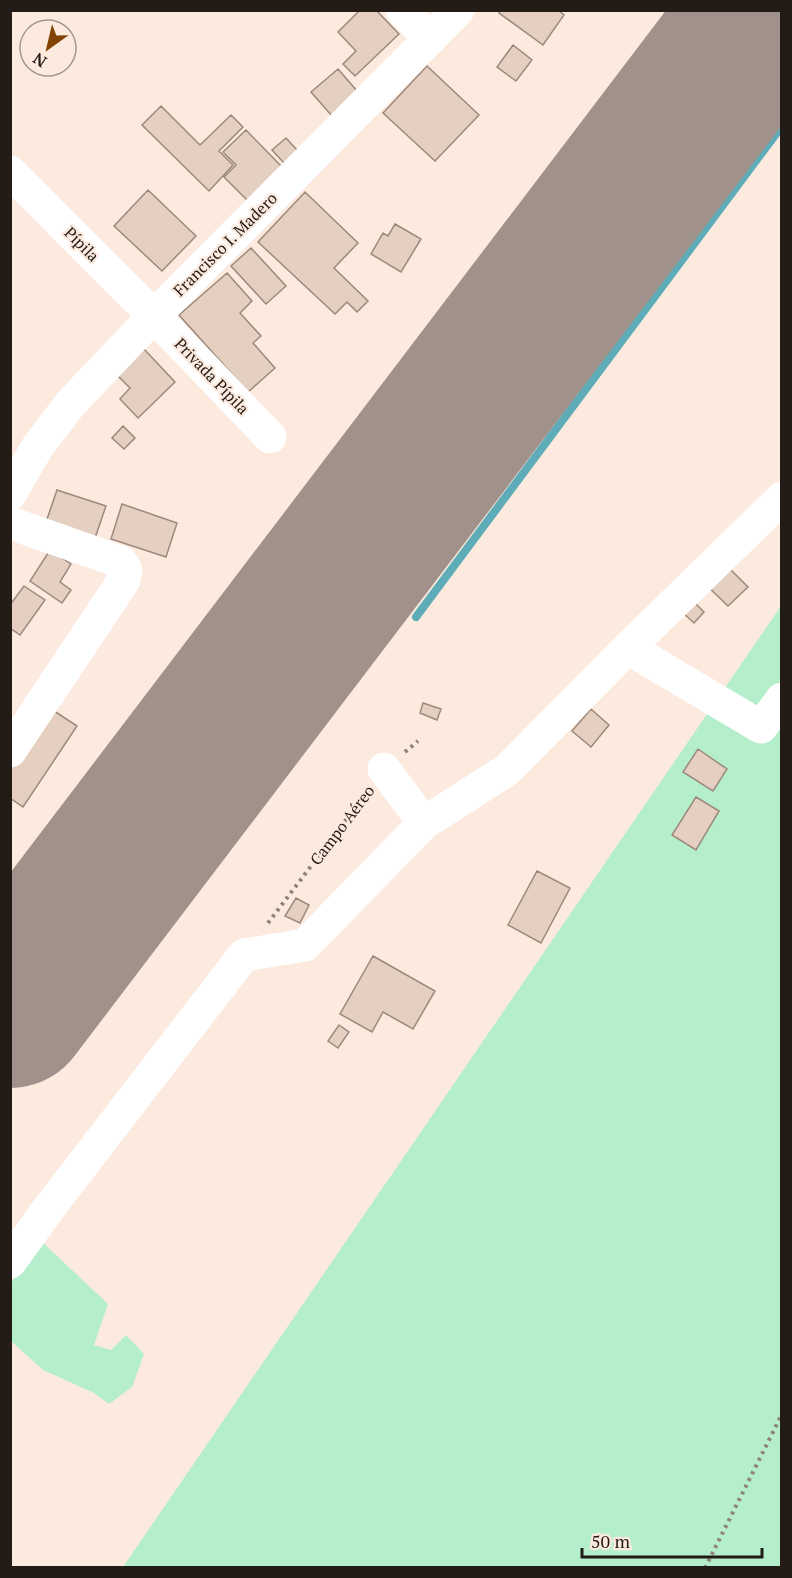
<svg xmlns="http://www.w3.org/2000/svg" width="792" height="1578" viewBox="0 0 792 1578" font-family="'PT Serif',serif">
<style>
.green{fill:#b5eecb}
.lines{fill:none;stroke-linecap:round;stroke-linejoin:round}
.stream{stroke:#5dacb7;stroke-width:8}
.runway{stroke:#a0928a;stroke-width:162}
.building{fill:#e5cfc1;stroke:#9c897b;stroke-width:1.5}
.path{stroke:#8e8279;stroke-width:4;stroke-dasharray:3 4.5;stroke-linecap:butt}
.minor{stroke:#fff;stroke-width:33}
.labels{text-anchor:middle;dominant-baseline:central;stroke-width:4.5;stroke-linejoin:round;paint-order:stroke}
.street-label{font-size:16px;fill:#231c16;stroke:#fceadf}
</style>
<rect width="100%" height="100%" fill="#fceadf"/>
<path class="green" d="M781,606v961h-658z
M40,1240l68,64 -14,41 17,5 15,-15 18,19 -12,33 -23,17 -15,-11 -51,-23 -32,-29v-58z"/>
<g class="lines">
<path class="stream" d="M416,617l366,-491"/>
<path class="runway" d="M10,1007l758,-997"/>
</g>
<path class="building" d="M360,10h16l23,24 -44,42 -12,-12 13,-13 -18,-19z
M501,10h57l6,5 -21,30 -44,-32z
M513,45l19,15 -16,21 -19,-14z
M427,66l52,49 -44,46 -52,-48z
M338,69l20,23 -26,24 -21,-24z
M161,106l39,39 31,-30 12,12 -24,24 14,14 -24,26 -67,-66z
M246,130l37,38 -34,34 -25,-25 12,-12 -13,-13z
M286,138l12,13 -14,12 -12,-13z
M148,190l48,46 -34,35 -48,-45z
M305,192l53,51 -24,25 34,33 -11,11 -10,-10 -12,12 -77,-72z
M395,224l26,15 -20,33 -30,-18 12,-21 5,3z
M251,248l35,38 -20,18 -35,-38z
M227,273l25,28 -12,12 21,23 -8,7 22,25 -27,24 -69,-77z
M144,349l31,33 -37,36 -18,-19 10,-11 -13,-13z
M123,426l12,12 -11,11 -12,-11z
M57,490l49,16 -11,32 -49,-16z
M122,504l55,19 -11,34 -55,-18z
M50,550l21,14 -11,18 11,8 -9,13 -32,-22z
M720,559l28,28 -20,19 -28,-27z
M24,586l21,14 -25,35 -10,-7v-23z
M689,597l15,15 -10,11 -16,-15z
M423,703l18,6 -4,11 -17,-7z
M45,705l32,21 -54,81 -13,-9v-42z
M591,709l18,16 -18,22 -19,-16z
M698,749l29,20 -14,22 -30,-19z
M696,797l23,14 -23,39 -24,-15z
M537,871l33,17 -29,55 -33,-18z
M296,898l13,7 -9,18 -15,-7z
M373,956l62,35 -22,38 -30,-17 -11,20 -32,-18z
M339,1025l10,7 -11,16 -10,-7z"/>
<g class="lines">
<path class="path" d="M405,752l13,-11
M268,923l99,-131
M705,1568l77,-154"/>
<path class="minor" d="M402,10l28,29
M10,172l144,144 116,121
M10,494l28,-48 33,-43 83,-87 304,-306
M10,523l111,39 5,8 -2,10 -114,171
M628,648l133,79 21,-28
M384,769l40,54 83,-53 121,-122 154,-150
M10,1262l39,-54 195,-253 61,-10 119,-122"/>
</g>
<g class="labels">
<g class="street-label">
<text transform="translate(82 244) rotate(45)">Pípila</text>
<text transform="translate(225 244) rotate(-45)">Francisco I. Madero</text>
<text transform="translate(212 376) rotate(46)">Privada Pípila</text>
<text transform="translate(342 825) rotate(-53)">Campo Aéreo</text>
</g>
</g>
<rect width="792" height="1578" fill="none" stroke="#231c16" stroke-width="24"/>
<g transform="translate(48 48) rotate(214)"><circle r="28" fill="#fceadf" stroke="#a5988f" stroke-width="1.5"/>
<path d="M0-4.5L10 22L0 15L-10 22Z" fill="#814302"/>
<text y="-9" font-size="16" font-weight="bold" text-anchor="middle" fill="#231c16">N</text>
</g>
<path d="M582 1548v9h180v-9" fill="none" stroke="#231c16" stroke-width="3"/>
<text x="591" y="1548" font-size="18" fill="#231c16" stroke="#fceadf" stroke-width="4.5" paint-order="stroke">50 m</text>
</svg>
